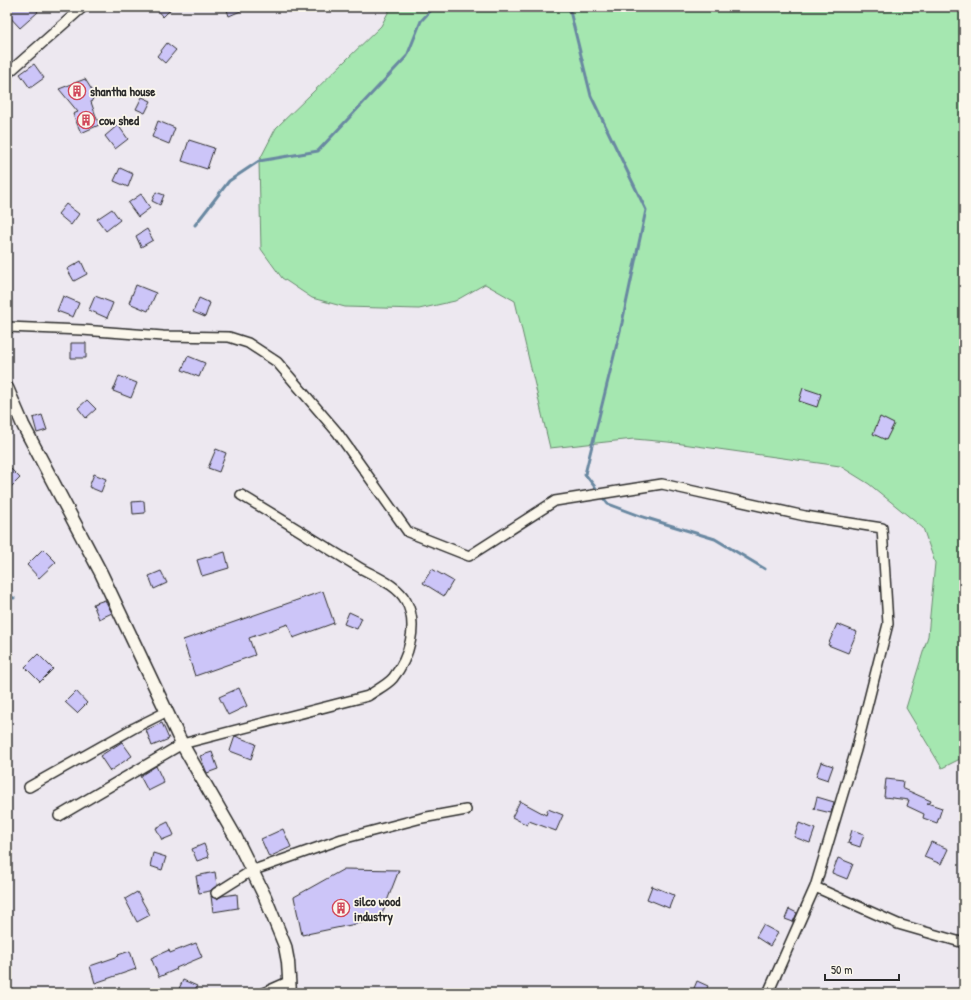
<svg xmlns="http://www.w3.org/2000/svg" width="971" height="1000" viewBox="0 0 971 1000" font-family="'Patrick Hand',sans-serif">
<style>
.green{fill:#a5e7b0;stroke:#68896e}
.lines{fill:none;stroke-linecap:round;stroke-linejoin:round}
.stream{stroke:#6988a1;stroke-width:3}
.building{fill:#ccc5f8;stroke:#2b2b2b}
.minor-casing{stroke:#2b2b2b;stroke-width:12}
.secondary-casing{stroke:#2b2b2b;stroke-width:15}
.minor{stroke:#fbf7ec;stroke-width:9}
.secondary{stroke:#fbf7ec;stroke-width:12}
.labels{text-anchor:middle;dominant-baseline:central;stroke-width:3.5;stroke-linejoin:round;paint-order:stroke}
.poi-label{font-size:13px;font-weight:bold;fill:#2b2b2b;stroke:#fbf7ec;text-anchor:start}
</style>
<rect width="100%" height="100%" fill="#ede8f0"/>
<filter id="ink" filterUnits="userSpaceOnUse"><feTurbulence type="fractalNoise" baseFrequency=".025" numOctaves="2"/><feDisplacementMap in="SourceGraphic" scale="8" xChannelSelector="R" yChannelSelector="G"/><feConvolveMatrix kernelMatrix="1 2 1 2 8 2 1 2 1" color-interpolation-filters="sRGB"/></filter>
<g filter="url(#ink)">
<path class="green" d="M391,7h573v750l-22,11 -36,-60 22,-72 7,-73 -12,-35 -54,-44 -29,-18 -172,-24 -34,-3 -84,9 -35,-147 -30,-17 -30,17 -36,8 -74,-2 -33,-9 -30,-20 -21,-29 -2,-88 17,-33 105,-102z"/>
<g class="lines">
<path class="stream" d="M569,7l22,89 55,114 -24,113 -37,151 23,30 32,12 75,23 50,30
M195,225l34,-44 30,-20 59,-10 89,-95 14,-35 13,-14
M7,597l7,1"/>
</g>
<path class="building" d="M7,7h27l4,5 -18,16 -13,-14z
M154,7h19l-10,10z
M226,7h24l-21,9z
M167,43l9,7 -11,13 -8,-7z
M34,64l10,14 -14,10 -10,-14z
M85,79l10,16 -4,7 8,23 -18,8 -8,-19 5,-2 -19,-23z
M142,97l9,4 -6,12 -9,-4z
M158,121l17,7 -6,16 -17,-7z
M118,125l10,14 -13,10 -10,-13z
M189,140l25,8 -7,21 -25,-8z
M120,168l13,6 -5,13 -14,-6z
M156,192l8,3 -4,10 -8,-4z
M141,194l9,14 -12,9 -10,-14z
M66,204l13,10 -8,11 -13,-11z
M112,209l8,11 -14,11 -9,-12z
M147,229l6,11 -12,7 -5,-11z
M81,261l6,13 -13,7 -7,-12z
M136,285l20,8 -8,18 -19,-8z
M63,296l16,7 -6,14 -16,-6z
M95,296l18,7 -6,15 -18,-8z
M199,298l11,5 -5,14 -12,-5z
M71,343h15v15h-15z
M188,356l17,7 -6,14 -17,-7z
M119,376l18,7 -6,15 -18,-7z
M803,388l18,6 -4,13 -18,-6z
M87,400l9,9 -10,9 -8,-10z
M42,415l5,15 -10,3 -4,-15z
M880,417l14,7 -8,16 -13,-6z
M216,449l10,4 -7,19 -11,-4z
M11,469l9,9 -13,13v-18z
M94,474l12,5 -5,13 -12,-5z
M144,501l1,12 -12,1 -1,-12z
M43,549l13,13 -17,16 -12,-13z
M225,552l4,16 -27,8 -5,-16z
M432,569l21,12 -9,15 -21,-13z
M161,571l6,12 -13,6 -5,-13z
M323,591l11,32 -41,15 -5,-14 -39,14 6,17 -60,21 -12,-36z
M105,600l7,13 -13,6 -6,-15z
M349,612l13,6 -5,11 -13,-5z
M837,624l20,8 -9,21 -20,-8z
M38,654l15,15 -13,13 -15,-15z
M239,688l8,18 -19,9 -9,-18z
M76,691l11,12 -10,10 -12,-11z
M162,723l7,16 -17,7 -6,-16z
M235,736l21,8 -5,15 -21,-8z
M122,742l10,14 -22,15 -10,-15z
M212,752l6,17 -11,4 -7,-17z
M821,762l12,4 -5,14 -12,-4z
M156,766l8,17 -16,8 -8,-15z
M886,779l17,2 -1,7 29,13 -1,2h-3l15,5 -5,15 -14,-5 1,-4 -17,-8 2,-6 -25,-3z
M817,797l17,5 -3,11 -17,-4z
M520,801l26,14 2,-6 15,6 -7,16 -27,-10 -2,4 -15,-8z
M168,822l6,13 -12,5 -6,-12z
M799,823l16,6 -5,14 -16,-6z
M283,829l8,18 -22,10 -8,-18z
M852,830l12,4 -4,13 -12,-4z
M931,842l17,7 -7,15 -17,-7z
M204,844l5,13 -12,4 -5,-12z
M153,853l13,4 -4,13 -12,-4z
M838,858l15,6 -6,15 -15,-6z
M344,869l55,1 -19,49 -78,16 -8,-38z
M215,872l2,13 -7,6 -11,2 -3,-17z
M652,886l22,9 -5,13 -22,-9z
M137,892l13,23 -13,7 -12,-23z
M237,894l1,14 -25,4 -2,-16 6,3 5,-3z
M789,909l8,4 -4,9 -8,-3z
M763,925l15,8 -8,13 -14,-9z
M196,943l6,14 -26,11 1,1 -18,8 -8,-19 18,-8 1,3z
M130,951l6,18 -41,14 -5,-17 29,-10 -1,-1z
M183,980l14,6 -4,7h-16z
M697,981l11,5 -3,7h-13z"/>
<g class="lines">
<defs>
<path id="minor" d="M7,74l76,-67
M7,327l75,3 81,6 66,1 19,6 29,19 60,70 71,100 61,24 86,-55 107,-17 143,32 77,12 6,96 -32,126 -41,137 -47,106
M29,787l105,-59 32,-16
M59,816l123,-72 186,-48c8,-6 19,-11 25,-18 16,-20 26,-53 13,-77 -9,-17 -33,-25 -49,-35 -38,-23 -77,-48 -116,-71
M815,887l83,37 66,19
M216,893l35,-22 91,-32 80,-21 44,-8
M263,993l27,-12"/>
<path id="secondary" d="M7,388l16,37 78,148 81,171 53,92 30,61 20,49 3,16 2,31"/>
</defs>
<use href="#minor" class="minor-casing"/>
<use href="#secondary" class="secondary-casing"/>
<use href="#minor" class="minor"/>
<use href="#secondary" class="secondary"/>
</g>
</g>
<defs>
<symbol id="building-ring" viewBox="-11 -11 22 22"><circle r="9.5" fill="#fbf7ec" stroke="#d1495b" stroke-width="1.5"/><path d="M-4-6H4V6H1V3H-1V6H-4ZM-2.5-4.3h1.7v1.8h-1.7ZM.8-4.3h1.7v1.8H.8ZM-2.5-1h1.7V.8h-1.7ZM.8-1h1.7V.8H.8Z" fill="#d1495b"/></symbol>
</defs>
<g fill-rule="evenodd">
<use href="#building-ring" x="67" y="81" width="20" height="20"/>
<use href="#building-ring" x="76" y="110" width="20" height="20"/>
<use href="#building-ring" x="331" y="898" width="20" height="20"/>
</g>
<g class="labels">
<g class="poi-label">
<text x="90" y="91">shantha house</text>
<text x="99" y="120">cow shed</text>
<text x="354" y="901">silco wood<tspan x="354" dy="15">industry</tspan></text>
</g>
</g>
<rect width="971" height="1000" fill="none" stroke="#fbf7ec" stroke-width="24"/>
<rect x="12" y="12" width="947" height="976" fill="none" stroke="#2b2b2b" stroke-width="1.5" filter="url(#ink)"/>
<path d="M825 974v6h74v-6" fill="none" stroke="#2b2b2b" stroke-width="2"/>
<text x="831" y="974" font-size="12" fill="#2b2b2b" stroke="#fbf7ec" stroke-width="3" paint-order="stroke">50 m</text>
</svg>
